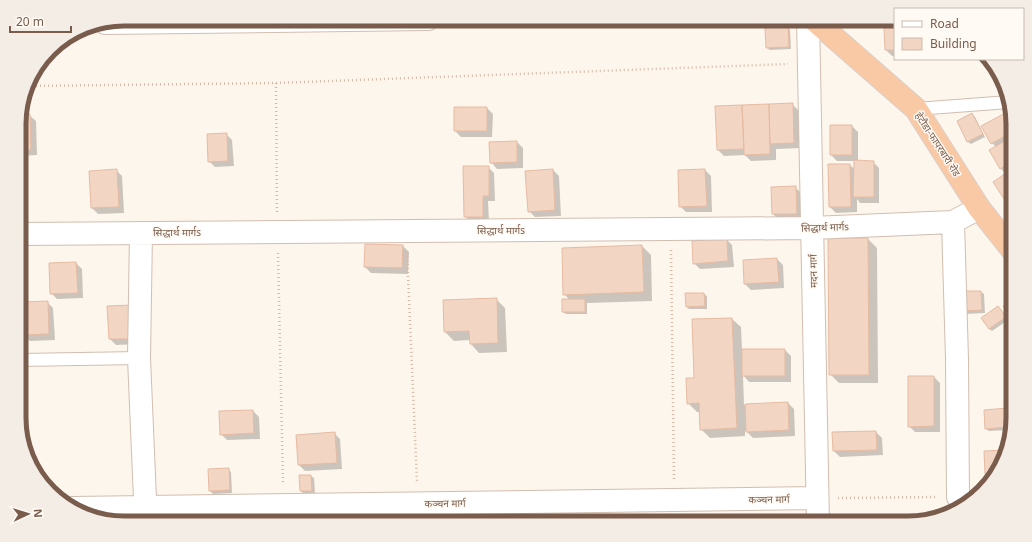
<svg xmlns="http://www.w3.org/2000/svg" width="1032" height="542" viewBox="0 0 1032 542" font-family="'Noto Sans','Noto Sans Devanagari',sans-serif">
<style>
.shadow{fill:#0003}
.building{fill:#f3d5c3;stroke:#e6bba3}
.lines{fill:none;stroke-linecap:round;stroke-linejoin:round}
.service-casing{stroke:#d1beb0;stroke-width:14}
.minor-casing{stroke:#d1beb0;stroke-width:24}
.trunk-casing{stroke:#dad1cd;stroke-width:24}
.path{stroke:#d9b8a5;stroke-width:2.5;stroke-dasharray:1 3;stroke-linecap:butt}
.service{stroke:#fff;stroke-width:12}
.minor{stroke:#fff;stroke-width:22}
.trunk{stroke:#f9c8a4;stroke-width:22}
.labels{text-anchor:middle;dominant-baseline:central;stroke-width:3;stroke-linejoin:round;paint-order:stroke}
.street-label{font-size:10px;fill:#7a5c4d;stroke:#fffaf3}
.rim{fill:none;stroke:#7a5c4d;stroke-width:5}
</style>
<rect width="100%" height="100%" fill="#fdf6ec"/>
<path class="shadow" d="M788,27l2,3 1,19 -21,1 -3,-2z
M895,29v27h-3l-6,-6z
M792,104l6,6 2,38 -24,1v11l-25,1 -6,-6 -21,1 -6,-6 -2,-43z
M487,108l6,6 -1,23h-31l-6,-6z
M1009,112l3,3v89l-1,1 -6,-6 -11,-17 13,-8 -6,-5 -10,-19 5,-3 -4,-4z
M29,115l7,6 1,34 -18,1v-39l1,-1z
M972,115l3,2 10,20 -14,7 -3,-2 -10,-20z
M852,126l6,6v29l15,1 6,6v35h-19l-3,-4v13l-21,1 -6,-6 20,-42 4,4 1,-8h-18l-6,-6z
M226,134l6,6 2,26 -19,1 -6,-6z
M517,142l6,6v20l-26,1 -6,-7z
M488,167l6,6 1,28h-7l1,21h-18l-6,-6z
M116,170l6,6 2,37 -26,1 -6,-6z
M553,170l6,6 2,40 -26,1 -6,-6z
M705,170l6,6 1,36h-26l-6,-6 -1,-35z
M772,188h24l6,6 1,25 -24,1 -6,-6z
M726,239l6,6 2,22 -34,2 -6,-6z
M868,239l9,9 1,135h-39l-9,-9z
M403,246l6,6 -1,22 -37,-1 -6,-6z
M642,246l9,9 1,46 -65,2v11h-21l-3,-2 7,-12 -6,-6z
M20,256l1,2 2,37h-3z
M777,259l6,6 1,23 -33,2 -6,-6z
M76,263l6,6 1,29 -26,1 -6,-6z
M961,292h20l3,2 1,19 -20,1z
M704,294l3,2v13h-18l-2,-2z
M496,299l9,9 2,44 -28,1 -8,-9 -1,-4 -16,1 -9,-9z
M47,302l6,6 2,32 -25,1 -6,-6z
M108,307l31,37 -23,1 -6,-6z
M1001,310l7,10 -16,11 -3,-2z
M732,319l9,8 1,23h43l6,6v26h-42l-6,-7 1,30 44,-2 6,6 1,27 -42,2 -8,-8v6l-35,2 -9,-9 -1,-17h-3l-9,-9 7,-24z
M934,377l6,6v49h-25l-6,-6z
M1007,409l2,3 1,18 -21,1 -3,-2z
M253,411l6,6 1,22 -33,1 -6,-6z
M876,432l6,6 1,17 -43,2 -6,-6 -1,-18z
M334,433l6,6 2,30 -37,2 -6,-6z
M1002,465l-12,13 -4,-4z
M228,469l3,3 1,21 -19,1 -3,-3 -1,-21z
M311,476l3,2 1,15h-12l-2,-2z"/>
<path class="building" d="M788,26l1,21 -23,1 -1,-20z
M884,28h11v22h-10z
M793,103l1,40 -24,1 -1,-40z
M769,104l1,50 -26,1 -2,-50z
M742,105l2,44 -27,1 -2,-44z
M454,107h33v24h-33z
M1009,111l3,6v15l-21,12 -10,-18z
M972,113l11,21 -16,8 -10,-21z
M30,114l1,36h-12l1,-35z
M830,125h22v30h-22z
M227,133l1,28 -20,1 -1,-28z
M1012,137v25l-12,7 -11,-19z
M517,141v21l-27,1 -1,-21z
M854,160l20,1v36h-21z
M828,164h22l1,43h-22z
M463,166h26v30h-6v21h-19z
M117,169l2,38 -28,1 -2,-37z
M553,169l2,41 -27,2 -3,-41z
M705,169l2,37 -28,1 -1,-37z
M1012,169v25l-8,5 -11,-17z
M796,186l1,28h-25l-1,-27z
M727,238l1,23 -35,3 -1,-23z
M828,238h40l1,137h-40z
M365,244l38,1 -1,23 -38,-1z
M642,245l2,47 -81,3 -1,-47z
M777,258l2,24 -35,2 -1,-24z
M76,262l2,31 -28,1 -1,-31z
M960,291h21l1,19 -21,1z
M685,293h19l1,13 -19,1z
M497,298l1,45 -28,1 -1,-13 -25,1 -1,-32z
M1013,298v21l-10,-13z
M562,299h23v13h-23z
M48,301l1,33 -26,1 -2,-33z
M133,305l1,34h-25l-2,-33z
M998,306l8,11 -17,12 -8,-11z
M732,318l5,110 -37,2 -1,-27 -12,1 -1,-26h8l-2,-59z
M742,349h43v27h-43z
M1013,375v17l-8,-10z
M908,376h26v50l-26,1z
M788,402l1,28 -43,2 -1,-28z
M1007,408l1,19 -23,2 -1,-19z
M253,410l1,23 -34,2 -1,-24z
M876,431l1,19 -44,1 -1,-19z
M335,432l2,31 -39,2 -2,-30z
M1006,450l-4,15 -8,9h-9l-1,-23z
M229,468l1,22 -21,1 -1,-22z
M299,475h12l1,16h-12z
M560,517h30v6h-30z
M499,519l1,4h-24v-2z"/>
<g class="lines">
<defs>
<path id="service" d="M916,109l93,-7
M20,360l119,-2"/>
<path id="minor" d="M808,19l10,504
M105,23l323,-4
M953,222l4,137 1,138
M141,233l-2,125 7,165
M19,234l793,-6 141,-6 26,-14
M73,508l744,-10
M418,523v-19"/>
<path id="trunk" d="M813,19l103,90 63,99 34,43"/>
</defs>
<use href="#service" class="service-casing"/>
<use href="#minor" class="minor-casing"/>
<use href="#trunk" class="trunk-casing"/>
<path class="path" d="M276,83l1,129
M28,86l248,-3 512,-19
M671,250l3,229
M407,252l10,230
M278,253l5,231
M838,498l99,-1"/>
<use href="#service" class="service"/>
<use href="#minor" class="minor"/>
<use href="#trunk" class="trunk"/>
</g>
<g class="labels">
<g class="street-label">
<text transform="translate(938 144) rotate(57)">हेटौडा-फापरबारी रोड</text>
<text transform="translate(825 227) rotate(-2)">सिद्धार्थ मार्गs</text>
<text x="501" y="230">सिद्धार्थ मार्गs</text>
<text x="177" y="232">सिद्धार्थ मार्गs</text>
<text transform="translate(813 271) rotate(-91)">मदन मार्ग</text>
<text transform="translate(769 499) rotate(-1)">कञ्चन मार्ग</text>
<text transform="translate(445 503) rotate(-1)">कञ्चन मार्ग</text>
</g>
</g>
<path d="M0 0H1032V542H0ZM124 26H908A98 98 0 0 1 1006 124V418A98 98 0 0 1 908 516H124A98 98 0 0 1 26 418V124A98 98 0 0 1 124 26Z" fill="#f4ede6" fill-rule="evenodd"/>
<path class="rim" d="M124 26H908A98 98 0 0 1 1006 124V418A98 98 0 0 1 908 516H124A98 98 0 0 1 26 418V124A98 98 0 0 1 124 26Z"/>
<rect x="894" y="8" width="130" height="52" fill="#fffaf3" stroke="#cabbb1"/>
<rect x="902" y="21" width="20" height="6" fill="#ffffff" stroke="#cabbb1"/>
<text x="930" y="28" font-size="12" fill="#7a5c4d">Road</text>
<rect x="902" y="38" width="20" height="12" fill="#f3d5c3" stroke="#cabbb1"/>
<text x="930" y="48" font-size="12" fill="#7a5c4d">Building</text>
<g transform="translate(28 514) rotate(86)" stroke="#fffaf3" stroke-width="3" paint-order="stroke">
<path d="M0-3L7 15L0 10L-7 15Z" fill="#7a5c4d"/>
<text y="-6" font-size="11" font-weight="bold" text-anchor="middle" fill="#7a5c4d">N</text>
</g>
<path d="M10 26v6h61v-6" fill="none" stroke="#7a5c4d" stroke-width="2"/>
<text x="16" y="26" font-size="12" fill="#7a5c4d" stroke="#fffaf3" stroke-width="3" paint-order="stroke">20 m</text>
</svg>
